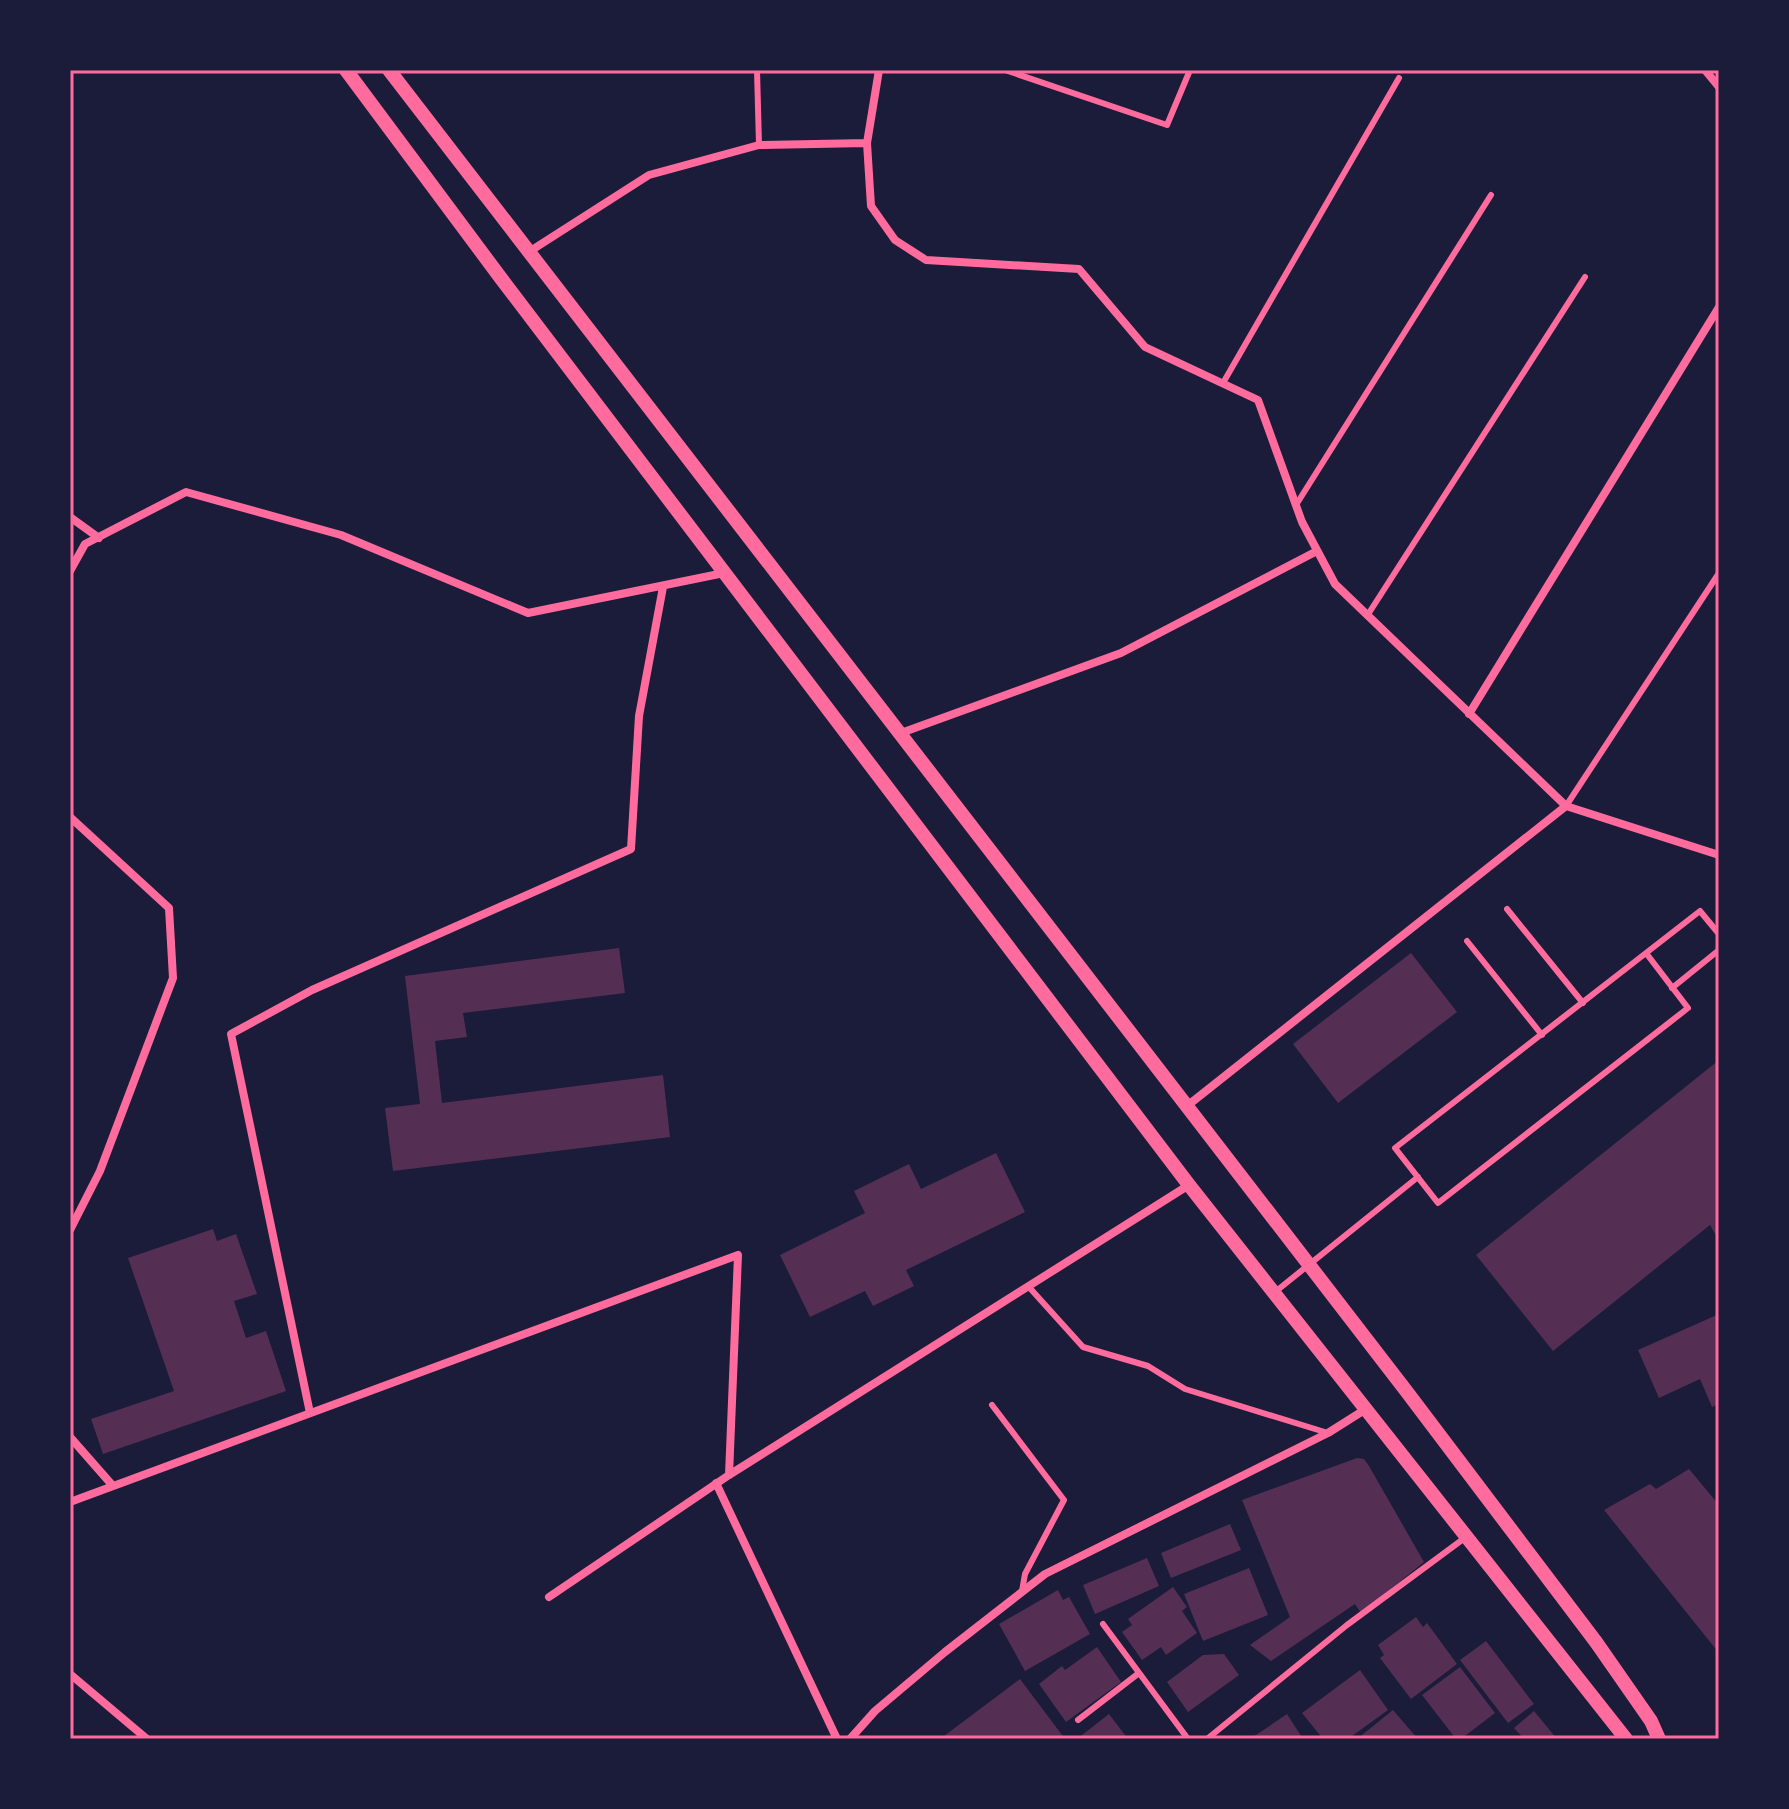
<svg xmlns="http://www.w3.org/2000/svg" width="1789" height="1809" viewBox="0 0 1789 1809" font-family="'Source Sans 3',sans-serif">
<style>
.building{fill:#542f53}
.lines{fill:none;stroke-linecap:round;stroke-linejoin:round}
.service{stroke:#ff6b9d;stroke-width:6}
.minor{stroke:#ff6b9d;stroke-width:8}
.tertiary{stroke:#ff6b9d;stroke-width:14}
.neatline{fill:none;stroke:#ff6b9d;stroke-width:3}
</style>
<rect width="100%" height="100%" fill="#1b1b3a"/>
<path class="building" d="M619,948l6,45 -162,20 4,24 -32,4 7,62 221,-28 7,62 -277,34 -8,-63 35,-4 -15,-128z
M1411,953l46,59 -119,91 -45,-59z
M1719,1060v181l-9,-16 -157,126 -77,-96z
M996,1153l29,59 -119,58 8,16 -41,20 -8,-15 -55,26 -30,-62 85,-42 -11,-22 55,-27 12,25z
M213,1229l4,12 19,-7 21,60 -23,7 12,37 20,-7 20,60 -183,63 -12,-35 83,-28 -46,-133z
M1719,1314v90l-7,3 -12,-28 -41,19 -21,-48z
M1357,1458l7,1 5,7 55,96 -63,51 -6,-9 -84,57 -21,-16 40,-28 -48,-117z
M1689,1469l30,36v148l-115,-143 46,-26 6,5z
M1230,1524l11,26 -70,28 -10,-25z
M1147,1558l12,28 -64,28 -12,-29z
M1249,1568l19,47 -65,26 -19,-47z
M1173,1587l14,20 -5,4 15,22 -31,22 -5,-8 -19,13 -20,-28 10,-7 -4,-6z
M1058,1590l5,10 6,-3 21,37 -65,37 -26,-47z
M1416,1617l7,10 4,-4 30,41 -46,35 -31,-41 4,-3 -6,-10z
M1486,1641l48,63 -26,19 -48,-63z
M1097,1647l24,35 -55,40 -27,-38 23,-18 3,4z
M1224,1654l15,21 -51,37 -21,-30 36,-27z
M1460,1667l35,46 -34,26h-5l-34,-44z
M1360,1670l28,40 -40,29h-25l-21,-26z
M1020,1679l45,60h-125z
M1393,1710l25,29h-61z
M1534,1711l23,28h-33l-10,-11z
M1109,1714l19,25h-51z
M1287,1714l16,25h-53z"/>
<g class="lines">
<path class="service" d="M757,70l2,75
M1005,70l162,55 23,-55
M1223,383l176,-305
M1296,505l195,-310
M1367,616l218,-339
M1566,806l153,-233
M1507,909l76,94
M1467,941l75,94
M1646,953l42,55 -250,195 -43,-55z
M1646,953l54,-42 19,23
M1672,988l47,-38
M1028,1286l55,61 65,19 37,23 143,44
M1275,1292l143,-115
M992,1405l72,95 -39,74 -3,17
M1103,1624l85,115
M1078,1720l61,-47
M1207,1739l140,-114 119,-88"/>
<path class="minor" d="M879,70l-12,73 4,63 24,34 31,20 153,9 66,78 113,53 44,122 33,62 231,222 153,49
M1705,70l14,17
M527,253l122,-78 110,-30 108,-2
M70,517l29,21
M70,571l15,-27 101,-52 155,43 187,78 196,-40
M1469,714l250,-407
M901,733l220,-80 196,-102
M70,817l99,91 4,70 -73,193 -30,59
M1187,1106l379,-300
M310,1413l-79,-379 81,-44 319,-141 8,-133 24,-129
M70,1437l43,49
M716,1483l121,256
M70,1502l668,-247 -9,220
M549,1597l180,-122 460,-290
M70,1674l77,65
M850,1739l25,-28 70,-59 100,-78 283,-141 38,-24"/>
<path class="tertiary" d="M346,70l154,207 689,908 437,554
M389,70l1018,1322 189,250 55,79 8,18"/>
</g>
<rect width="1789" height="1809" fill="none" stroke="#1b1b3a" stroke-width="144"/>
<rect x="72" y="72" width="1645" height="1665" class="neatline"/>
</svg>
